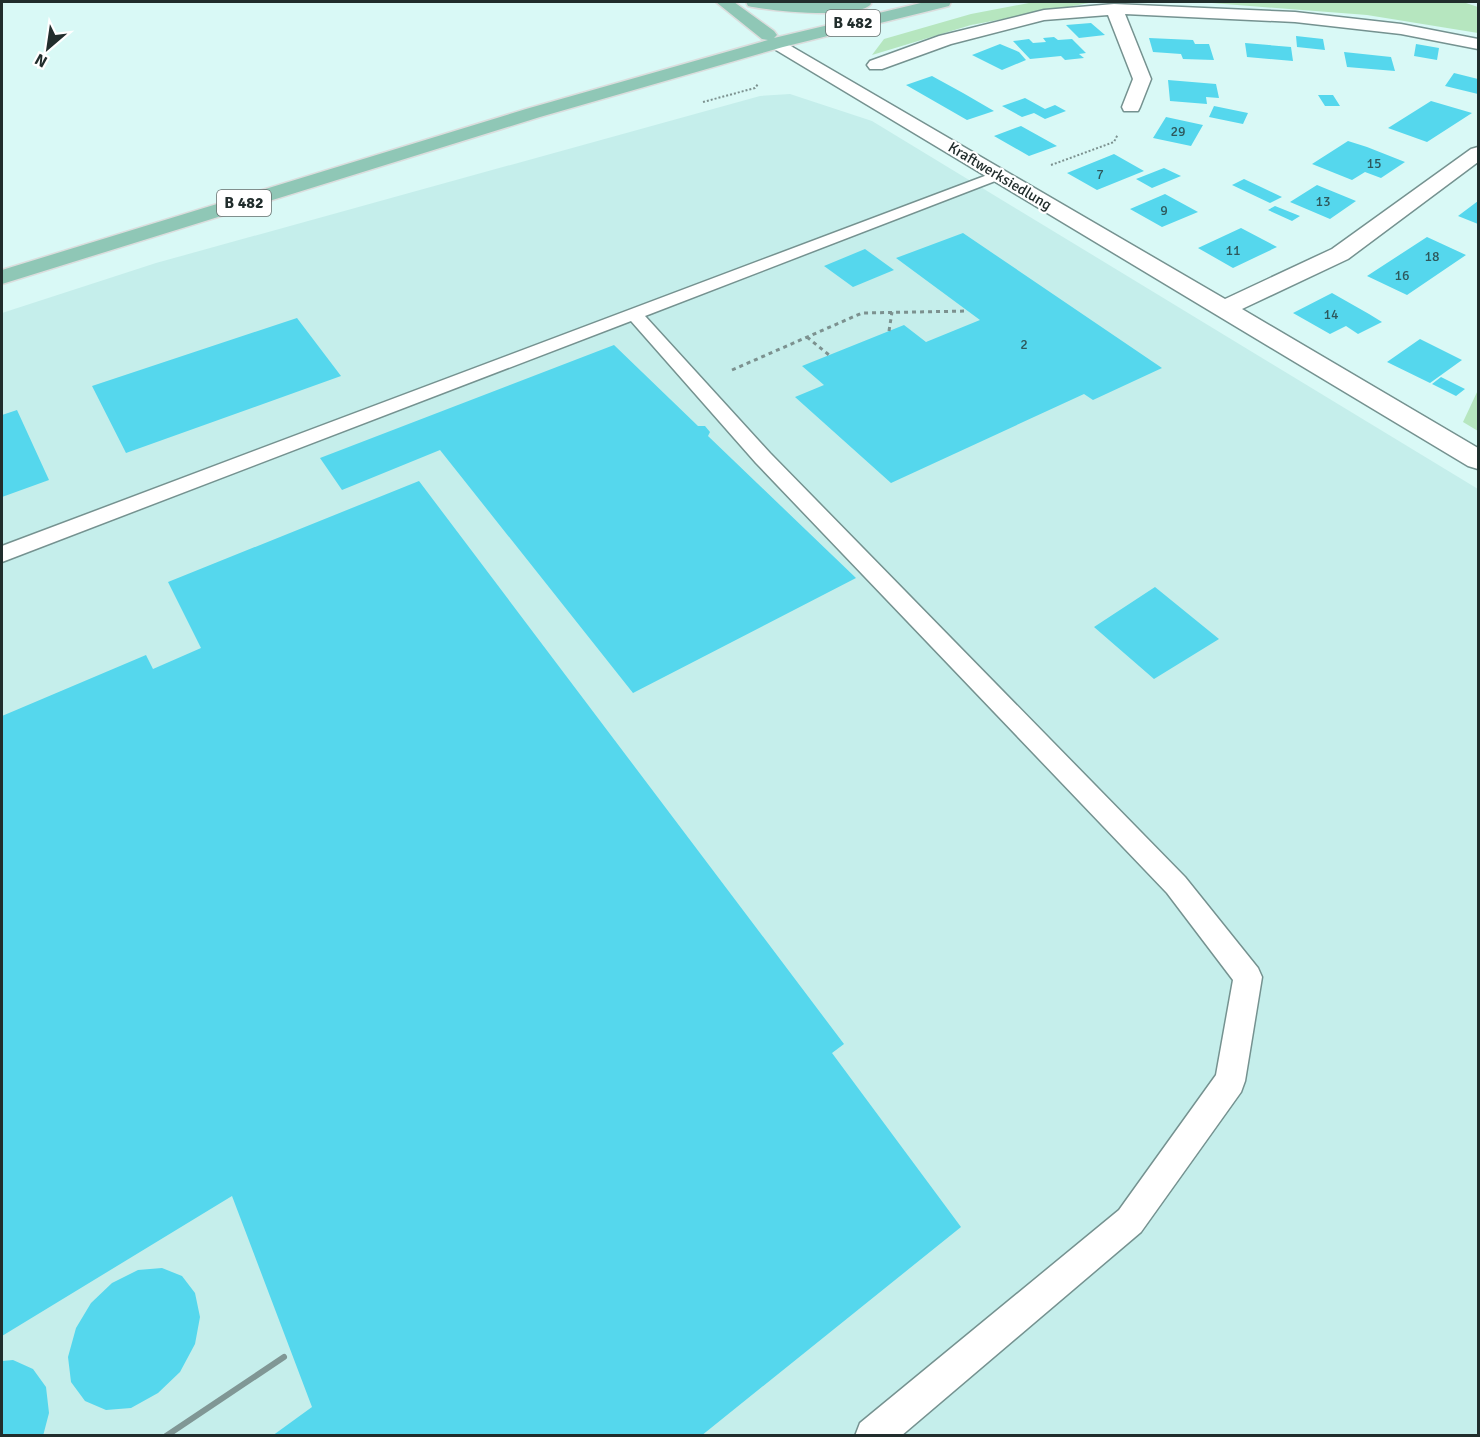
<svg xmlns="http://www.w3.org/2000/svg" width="1480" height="1437" viewBox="0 0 1480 1437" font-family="Signika,sans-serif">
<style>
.built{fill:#c5eeeb}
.green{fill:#b6e6bf}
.building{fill:#55d7ed}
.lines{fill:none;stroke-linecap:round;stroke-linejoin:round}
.lane-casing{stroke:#759290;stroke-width:3}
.street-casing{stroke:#759290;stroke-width:3}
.primary-casing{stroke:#dbdddd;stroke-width:3}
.path-far1{stroke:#7c918f;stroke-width:2;stroke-dasharray:2 2;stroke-linecap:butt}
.path{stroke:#7c918f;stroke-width:3;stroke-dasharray:4 4;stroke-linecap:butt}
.lane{fill:#fff;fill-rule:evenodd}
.street{fill:#fff;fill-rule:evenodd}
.primary{fill:#8fc7b6;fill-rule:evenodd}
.rail{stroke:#809795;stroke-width:6}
.labels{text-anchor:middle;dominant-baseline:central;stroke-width:4.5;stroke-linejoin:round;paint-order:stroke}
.far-number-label{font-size:14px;fill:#2e585c}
.far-street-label{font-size:15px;fill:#212d2c;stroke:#fff}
.shield{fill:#fff;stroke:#646c6b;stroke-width:1.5}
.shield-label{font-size:16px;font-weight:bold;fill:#212d2c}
</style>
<rect width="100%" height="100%" fill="#d9f9f6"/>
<path class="built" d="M790,94l82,27 606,368v946h-1476v-1122l154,-50 604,-167z"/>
<path class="green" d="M1034,2h146l-91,1 -118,22 -99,30 12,-16 87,-25z
M1199,2h264l15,5v26l-111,-18z
M1478,390v41l-15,-9z"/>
<path class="building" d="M1091,23l14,12 -26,3 -13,-13z
M1296,36l27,3 2,11 -28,-3z
M1054,37l4,3 14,-1 14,14 -7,1 5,4 -19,2 -4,-4 -31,3 -17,-18 16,-2 4,4 13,-1 -3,-4z
M1149,38l44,2 2,4h14l5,16 -31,-1 -2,-5 -28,-2z
M1245,43l46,4 2,14 -46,-4z
M1000,44l19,8 7,8 -24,10 -30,-15z
M1416,44l23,4 -2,12 -23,-4z
M1344,52l47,5 4,14 -48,-4z
M1454,73l24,6v15l-33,-8z
M932,76l31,17 31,18 -27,9 -61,-35z
M1168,80l48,4 3,14 -13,-1 1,7 -37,-3z
M1318,95h15l7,11h-15z
M1025,98l20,11 10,-4 11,6 -21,8 -11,-6 -12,4 -20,-11z
M1431,101l41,12 -45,29 -39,-14z
M1214,106l34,7 -5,11 -34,-7z
M1166,117l37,8 -12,21 -38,-8z
M1021,126l36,20 -28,10 -35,-20z
M1348,141l19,6 38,15 -24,16 -16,-6 -13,8 -40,-16z
M1114,154l30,17 -47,19 -30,-17z
M1164,168l17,8 -29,12 -16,-9z
M1244,179l38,18 -12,6 -38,-18z
M1317,185l39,16 -26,18 -40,-17z
M1165,194l33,18 -36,15 -32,-18z
M1478,201v23l-20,-8z
M1275,206l25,10 -8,5 -24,-11z
M1241,228l36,19 -44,21 -35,-20z
M963,233l199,135 -69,32 -9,-6 -193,89 -96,-86 29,-12 -22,-19 102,-41 22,17 54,-22 -84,-62z
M1427,237l39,18 -59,40 -40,-19z
M865,249l29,21 -41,17 -29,-21z
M1332,293l37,21 13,8 -24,12 -12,-8 -16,8 -37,-21z
M297,318l44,58 -215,77 -34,-67z
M1420,339l42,21 -32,23 -43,-21z
M614,345l84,81h7l5,6 -2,4 148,142 -223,115 -193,-243 -98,40 -22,-32z
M1441,377l24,12 -9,7 -24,-12z
M17,410l32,70 -47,17v-82z
M419,481l425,563 -12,9 129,174 -260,209h-429l40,-29 -80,-211 -230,140v-620l144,-61 7,14 48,-21 -33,-66z
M1155,587l64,52 -65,40 -60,-52z
M162,1268l20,8 13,17 5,24 -5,27 -15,28 -22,21 -27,15 -25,2 -21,-9 -14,-19 -3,-25 8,-29 15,-25 21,-20 26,-13z
M13,1360l20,9 13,18 3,26 -6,23h-41v-75z"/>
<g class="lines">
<defs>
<path id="lane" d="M998,171l7,4 -2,3 -358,138 125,137 415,424 73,91 4,9 -17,104 -4,11 -100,140 -240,204h-46l5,-13 259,-213 97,-135 17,-95 -66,-87 -411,-430 -125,-142 -629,241v-16z"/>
<path id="street" d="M1114,4l181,8 106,12 77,15v10l-77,-15 -106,-12 -170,-8 26,65 -11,28 -2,4h-14l-2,-4 11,-28 -25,-64 -64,5 -93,24 -69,25h-12l-3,-4 3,-4 69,-25 105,-26z
M777,38l448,261 107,-50 139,-100 7,-2v15l-130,97 -106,50 236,139v21l-10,-3 -697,-419 -3,-4 3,-4z"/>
<path id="primary" d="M716,2h18l40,29 3,4 -3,3 151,-36h26l-2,4 -166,41 -243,70 -538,167v-14l524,-161 242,-69 -6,-1z
M746,2h124l1,2c-12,16 -103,7 -123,2z"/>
</defs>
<use href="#lane" class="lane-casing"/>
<use href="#street" class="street-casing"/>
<use href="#primary" class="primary-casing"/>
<path class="path-far1" d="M703,102l52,-14 3,-4
M1051,165l63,-23 4,-8"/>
<path class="path" d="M889,331l3,-19
M807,337l22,18
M732,370l130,-57 106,-2"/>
<use href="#lane" class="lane"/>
<use href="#street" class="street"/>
<use href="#primary" class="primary"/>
<path class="rail" d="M166,1436l118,-79"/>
</g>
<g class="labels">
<g class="far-number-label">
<text x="1178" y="131">29</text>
<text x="1374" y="163">15</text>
<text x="1100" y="174">7</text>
<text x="1323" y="201">13</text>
<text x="1164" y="210">9</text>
<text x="1233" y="250">11</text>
<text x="1432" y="256">18</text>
<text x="1402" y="275">16</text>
<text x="1331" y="314">14</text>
<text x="1024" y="344">2</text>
</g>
<g class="far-street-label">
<text transform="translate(1000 176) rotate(31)">Kraftwerksiedlung</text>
</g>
<g class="shield">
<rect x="826" y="10" width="54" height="26" rx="4.5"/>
<rect x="217" y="190" width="54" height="26" rx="4.5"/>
</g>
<g class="shield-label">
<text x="853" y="23">B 482</text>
<text x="244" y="203">B 482</text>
</g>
</g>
<rect width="1480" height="1437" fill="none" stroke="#212d2c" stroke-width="6"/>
<g transform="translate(48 48) rotate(209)" stroke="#ffffff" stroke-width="4.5" paint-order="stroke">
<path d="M0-4.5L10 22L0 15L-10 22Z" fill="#212d2c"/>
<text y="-9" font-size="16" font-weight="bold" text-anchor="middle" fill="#212d2c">N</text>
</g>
</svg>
